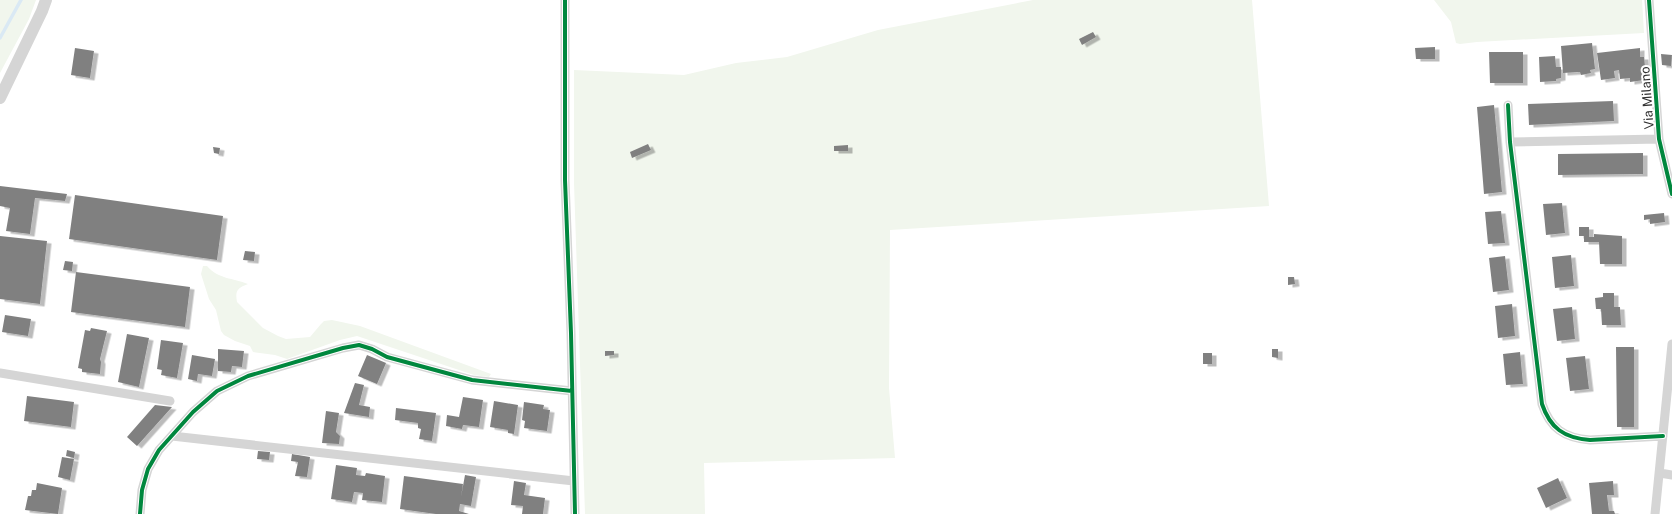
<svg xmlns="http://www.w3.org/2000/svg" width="1672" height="514" viewBox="0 0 1672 514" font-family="'Public Sans',sans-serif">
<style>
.grass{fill:#f1f6ed}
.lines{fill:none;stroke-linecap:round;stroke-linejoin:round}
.stream{stroke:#dae9f4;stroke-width:3.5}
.building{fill:#808080;filter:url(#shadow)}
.minor{stroke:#d5d5d5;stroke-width:9}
.tertiary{stroke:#d5d5d5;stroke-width:12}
.cycleway-casing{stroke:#fff;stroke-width:6}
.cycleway{stroke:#00873e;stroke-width:4}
.labels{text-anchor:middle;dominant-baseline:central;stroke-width:4;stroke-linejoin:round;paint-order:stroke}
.street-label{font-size:13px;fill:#313131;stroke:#fff}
</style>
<defs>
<filter id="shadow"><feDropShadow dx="4.5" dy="2.5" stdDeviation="0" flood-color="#0004"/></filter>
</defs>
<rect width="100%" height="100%" fill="#fff"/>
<path class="grass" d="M0,0h36l-7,19 -29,54z
M1033,0h219l17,206 -379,24 -1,158 6,70 -191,5 1,51h-120l-11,-331v-113l110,5 52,-12 51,-6 91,-27z
M1434,0h208l2,33 -167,9 -17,2 -4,-1 -5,-21z
M203,266h4c11,13 26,12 41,18 -11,4 -13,7 -11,18l26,26 15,8 8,3 24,-2 11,-13 3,-3 8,-1 28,6 131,48 -2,3 -15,-2 -117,-39 -17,4 -53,19 -12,-4 -22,-3 -3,-6 -15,-5 -11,-6 -3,-4 -5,-21 -7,-11 -8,-25z"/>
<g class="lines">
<path class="stream" d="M0,38l21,-38"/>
</g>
<path class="building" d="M1093,32l3,5 -14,8 -3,-6z
M1592,43l3,26 -5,1 1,3 -10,2 -1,-3h-2l-15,1 -2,-27z
M1435,47v12h-19l-1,-11z
M75,48l19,3 -4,27 -19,-3z
M1640,48v9h4l2,19h-3l1,4 -14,2v-4l-10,1 -1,-9 -5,1 1,7 -14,2 -4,-27z
M1489,52h34v31h-33z
M1661,54l11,1 -1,11 -9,-1z
M1555,56l1,11h5v11l-5,1v2l-16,1 -1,-25z
M1613,101l1,20 -85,4 -1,-21z
M1494,105l8,87 -18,2 -7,-87z
M648,144l3,6 -19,8 -2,-6z
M848,145v6h-14v-5z
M213,147l7,1 -1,6 -5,-1z
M1643,153v21l-85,1v-21z
M0,186l67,8 -2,7 -30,-3 -5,36 -24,-3 4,-23 -10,-2z
M75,195l148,21 -6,44 -148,-21z
M1562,203l3,30 -19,2 -3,-31z
M1501,211l4,32 -17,1 -3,-32z
M1664,213l1,9 -15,2v-5l-6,1v-5z
M1579,227h10v10h5v-3l28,2v28h-22l-1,-22h-15v-6h-5z
M0,236l47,5 -7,63 -40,-5z
M245,251l10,1 -1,9 -11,-1z
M1571,255l3,31 -19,2 -3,-31z
M1505,256l4,34 -16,2 -4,-34z
M65,261l8,1 -1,9 -9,-1z
M76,272l114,15 -5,40 -114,-15z
M1288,277h6l1,7 -7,1z
M1603,293h11v14h6l1,18h-19l-1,-16h-5l-1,-11 8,-1z
M1512,304l3,32 -17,2 -3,-32z
M1572,307l3,32 -18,2 -4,-32z
M5,315l26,4 -3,17 -26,-4z
M91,328l16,3 -7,28 1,3 -1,12 -18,-2v-3l-4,-1 7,-38 5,1z
M127,334l22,4 -10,49 -21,-5z
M161,340l22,3 -6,35 -16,-3 1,-5 -5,-1z
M1616,347h18v80h-17z
M218,349l26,2 -2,16 -10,-1 -1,6 -13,-1z
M1272,349h6v9l-6,-1z
M605,351h9v4l-9,1z
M1520,352l3,32 -17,1 -3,-31z
M1203,353h9v11h-9z
M192,355l23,4 -3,17 -14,-2 -1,7 -9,-2z
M367,355l19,8 -9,21 -19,-8z
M1585,356l4,33 -19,2 -4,-33z
M355,383l9,2 -5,20 11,2 -1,10 -25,-4z
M27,396l47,6 -3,25 -47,-6z
M463,397l20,3 -4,27 -16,-2 -1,4 -16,-3 1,-11 12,2z
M494,401l24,4 -4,29 -6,-1v-3l-18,-3z
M524,402l20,3 -1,4 7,1 -3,21 -23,-3 1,-7 -3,-1z
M155,405l17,2 -35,39 -10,-9z
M396,408l40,5 -4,28 -13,-2 2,-10 -3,-1v-5l-23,-3z
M326,411l13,2 -3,19 4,4 -1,8 -17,-1z
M67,450l8,2 -1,6 -8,-2z
M258,451l12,1 -1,8 -12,-1z
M292,454l18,3 -3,20 -12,-1 3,-14 -7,-1z
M62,457l12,2 -4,21 -12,-3z
M336,465l21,3 -1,7 9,1 1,-3 19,3 -3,26 -20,-2 1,-7 -9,-1 -2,10 -21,-3z
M465,475l11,2 -5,29 -11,-2 -1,7 10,3h-33l-36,-5 4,-33 59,8 -2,13z
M1558,478l9,20 -21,10 -9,-20z
M514,481l12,2 -2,12 21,3 -2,16h-21l1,-8 -12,-1z
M1613,481l1,14h-7l2,16h5l1,3h-23l-3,-31z
M37,483l25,5 -4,26 -33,-4 3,-14h3l1,-6h4z"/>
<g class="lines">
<path class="minor" d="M565,0v180l6,153 4,181
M1649,0l10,139 13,55
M1508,105l2,37 32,262c8,24 22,34 48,36l73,-4
M1510,142l149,-3
M0,373l170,28
M172,436l402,45
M1660,473l12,2
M140,514l2,-24 6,-21 11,-19 34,-38 24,-21 31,-15 95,-28 16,-3 13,4 15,8 85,23 100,11
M1655,514l17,-170"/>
<path class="tertiary" d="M0,98l42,-87 4,-11"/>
<defs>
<path id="cycleway" d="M565,0v180l6,153 4,181
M1649,0l10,139 13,55
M1508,105l2,37 32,262c8,24 22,34 48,36l73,-4
M140,514l2,-24 6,-21 11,-19 34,-38 24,-21 31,-15 95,-28 16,-3 13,4 15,8 85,23 100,11"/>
</defs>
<use href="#cycleway" class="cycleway-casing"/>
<use href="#cycleway" class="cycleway"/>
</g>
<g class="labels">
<g class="street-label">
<text transform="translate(1647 98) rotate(-94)">Via Milano</text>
</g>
</g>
</svg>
